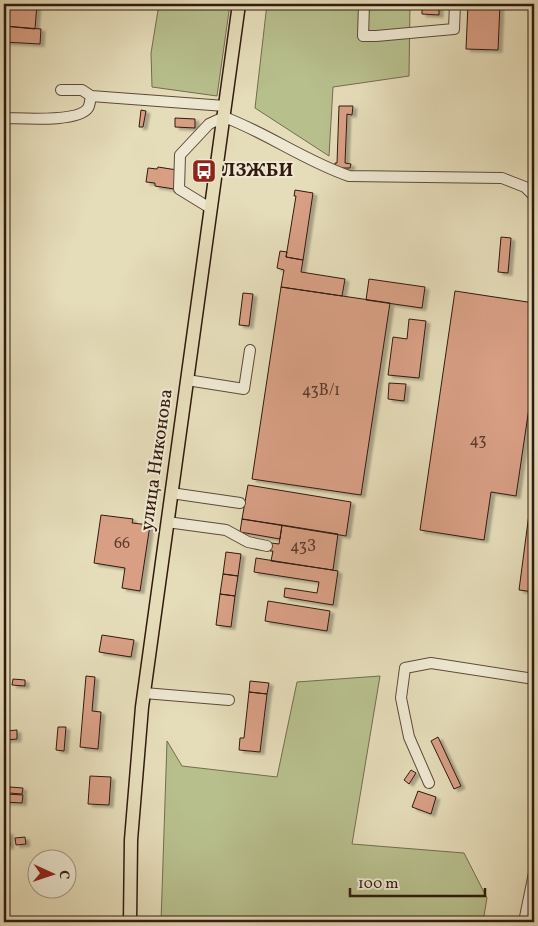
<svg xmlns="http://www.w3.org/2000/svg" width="538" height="926" viewBox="0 0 538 926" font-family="Vollkorn,serif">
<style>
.green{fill:#b7bf8d;stroke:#746c4e}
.building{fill:#d89f85;stroke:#311a0f;filter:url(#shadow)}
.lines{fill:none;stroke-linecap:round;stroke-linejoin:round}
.minor-casing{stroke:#5e4a3a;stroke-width:12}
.major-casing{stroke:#311a0f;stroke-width:15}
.minor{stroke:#eee8d2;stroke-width:10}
.major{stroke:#e5dcb9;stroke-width:12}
.labels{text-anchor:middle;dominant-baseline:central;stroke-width:4;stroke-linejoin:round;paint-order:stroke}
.number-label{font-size:16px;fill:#5b3b2c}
.poi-label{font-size:19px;font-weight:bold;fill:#311a0f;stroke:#eee8d2;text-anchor:start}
.street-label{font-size:19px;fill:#311a0f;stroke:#eee8d2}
</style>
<defs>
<filter id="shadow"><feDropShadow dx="4" dy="2.5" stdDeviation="1" flood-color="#0004"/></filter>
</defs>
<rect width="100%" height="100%" fill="#e5dcb9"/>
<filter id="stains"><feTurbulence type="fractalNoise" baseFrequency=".004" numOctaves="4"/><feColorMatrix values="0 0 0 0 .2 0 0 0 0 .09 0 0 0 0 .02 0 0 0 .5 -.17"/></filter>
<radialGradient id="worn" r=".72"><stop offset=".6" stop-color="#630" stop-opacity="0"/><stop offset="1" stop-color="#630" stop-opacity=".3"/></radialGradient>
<path class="green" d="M159,4h71l-13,92 -65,-9 -1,-34z
M267,4h143l-1,72 -76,11 -4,69 -74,-48z
M380,676l-28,168 112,9 23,45 -4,24h-322l6,-181 15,25 95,11 20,-95z"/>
<path class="building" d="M4,4h33l-2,25 -31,-3z
M422,4h17v11l-17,-1z
M468,4h32l-2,46 -32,-1z
M4,26l37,3 -1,15 -36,-2z
M339,106h14l-1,9 -5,-1 -2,49 6,1 -1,4h-15v-5h2z
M141,110l5,1 -3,16h-4z
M175,118l20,1v9l-20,-1z
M158,167l19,3 -3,19 -19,-3v-3l-9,-1 2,-14 9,1z
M295,190l18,3 -10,67 -17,-3 10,-61h-2z
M501,237l10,1 -3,35 -10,-1z
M280,251l7,1 -1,5 17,3 -2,12 44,7 -3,17 -61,-9 3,-17 -7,-2z
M369,279l56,8 -3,21 -56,-8z
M281,287l109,16 -29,192 -109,-16z
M455,291l79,12v71l-18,122 -25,-4 -7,48 -64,-10z
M243,293l10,1 -4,32 -10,-1z
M409,319l17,2 -7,57 -31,-3 5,-38 14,2z
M389,383l17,1 -2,17 -16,-2z
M534,476v116l-15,-2z
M248,485l103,17 -5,34 -104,-17z
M101,515l32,4 -1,4 18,2 -10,66 -18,-3 3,-20 -31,-5z
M242,519l40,6 -2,14 -40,-7z
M282,525l56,9 -5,36 -62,-9 2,-10h-3l1,-8 8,1z
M226,552l15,2 -3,22 -15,-2z
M256,558l82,13 -5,34 -49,-8 1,-9 32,5 2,-11 -65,-10z
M223,574l15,2 -3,20 -15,-2z
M220,594l15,2 -4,31 -15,-2z
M268,601l62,10 -3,20 -62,-10z
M102,635l32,5 -3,17 -32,-5z
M86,676l9,1 -3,34 9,1 -3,37 -18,-2z
M13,679l12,1v6l-13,-1z
M250,681l19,2 -2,11 -18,-2z
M249,692l18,2 -7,58 -21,-2 1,-12h4z
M58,727h8l-2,24 -8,-1z
M17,730v9l-11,1 -1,-9z
M438,737l23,49 -7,3 -23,-48z
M411,770l5,3 -7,11 -5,-4z
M90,776l21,1 -2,28 -21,-1z
M10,787l13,1 -1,6 -13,-1z
M418,791l18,6 -5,17 -19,-7z
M5,794l18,1 -1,8 -17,-1z
M4,832h5l1,14 -6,1z
M25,837l1,7 -10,1 -1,-7z"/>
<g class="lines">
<defs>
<path id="minor" d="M364,4l-1,32h13l78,-7 1,-25
M61,90h21l9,6 134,10
M4,118c17,0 74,5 84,-10 2,-3 2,-8 3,-12
M210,208l-31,-19 1,-34 29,-31 15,-7c43,16 81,44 125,59l153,2 23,9 9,9
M187,380l57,9 6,-39
M171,493l69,10
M167,522l59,8 22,12 19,4
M144,693l85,7
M429,783l-20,-46 -8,-39 4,-30 26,-5 103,16
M524,922l10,-49"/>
<path id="major" d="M130,922l1,-82 11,-133 97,-703"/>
</defs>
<use href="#minor" class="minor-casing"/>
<use href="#major" class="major-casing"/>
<use href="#minor" class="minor"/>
<use href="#major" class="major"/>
</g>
<defs>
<symbol id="bus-square" viewBox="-11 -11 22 22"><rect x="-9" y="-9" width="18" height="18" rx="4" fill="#8f2418" stroke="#eee8d2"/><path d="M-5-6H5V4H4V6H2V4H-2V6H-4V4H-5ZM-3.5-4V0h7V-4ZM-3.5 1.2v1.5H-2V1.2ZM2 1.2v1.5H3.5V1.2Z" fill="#fff"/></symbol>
</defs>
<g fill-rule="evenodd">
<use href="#bus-square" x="190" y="157" width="28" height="28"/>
</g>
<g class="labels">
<g class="number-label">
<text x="321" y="391">43В/1</text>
<text x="478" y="441">43</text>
<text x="122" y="544">66</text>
<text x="303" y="547">43З</text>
</g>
<g class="poi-label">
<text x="222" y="171">ЛЗЖБИ</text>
</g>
<g class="street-label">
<text transform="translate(157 460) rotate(-82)">улица Никонова</text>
</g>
</g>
<rect width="538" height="926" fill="none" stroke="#e5dcb9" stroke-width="20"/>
<rect x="5" y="5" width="528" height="916" fill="none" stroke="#311a0f" stroke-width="2.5"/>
<rect x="10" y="10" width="518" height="906" fill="none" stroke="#311a0f"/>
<g transform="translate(52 874) rotate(93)"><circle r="24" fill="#eee8d2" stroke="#a29684"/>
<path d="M0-4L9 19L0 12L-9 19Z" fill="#8f2418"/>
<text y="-8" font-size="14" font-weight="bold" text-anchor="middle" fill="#311a0f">С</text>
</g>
<path d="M350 888v8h135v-8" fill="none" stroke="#311a0f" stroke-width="2.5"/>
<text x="358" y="888" font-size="15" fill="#311a0f" stroke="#eee8d2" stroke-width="4" paint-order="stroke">100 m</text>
<rect width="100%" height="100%" filter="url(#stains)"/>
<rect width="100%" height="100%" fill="url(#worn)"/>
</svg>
